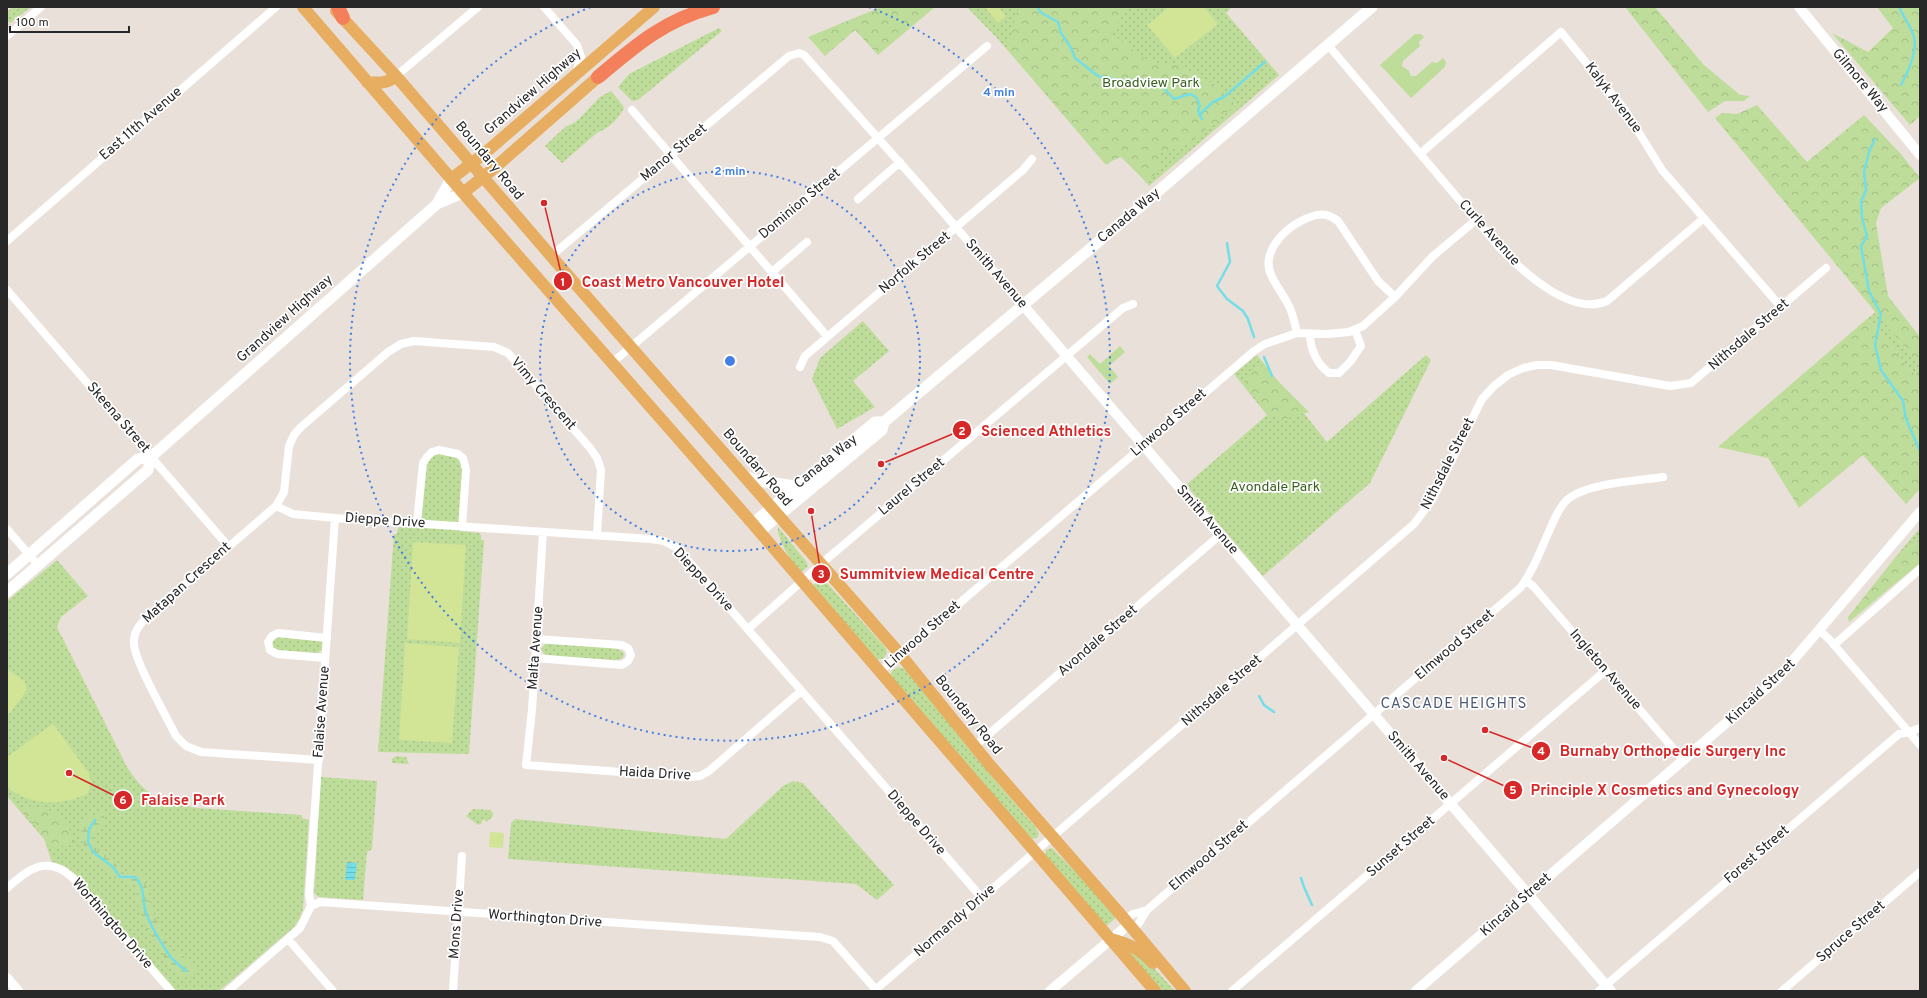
<svg xmlns="http://www.w3.org/2000/svg" width="1927" height="998" viewBox="0 0 1927 998" font-family="Overpass,sans-serif">
<style>
.grass{fill:url(#grass-dots)}
.forest{fill:url(#forest-crowns)}
.wetland{fill:url(#wetland-marsh)}
.garden{fill:#bedd9a}
.pitch{fill:#d2e496}
.water{fill:url(#water-rules)}
.lines{fill:none;stroke-linecap:round;stroke-linejoin:round}
.stream{stroke:#73dee6;stroke-width:2.5}
.minor{stroke:#fff;stroke-width:8}
.tertiary{stroke:#fff;stroke-width:10}
.secondary{stroke:#fff;stroke-width:11}
.primary{stroke:#e7ae62;stroke-width:12}
.motorway{stroke:#f4805b;stroke-width:14}
.ring{fill:none;stroke:#427fe4;stroke-width:2;stroke-dasharray:2 4}
.labels{text-anchor:middle;dominant-baseline:central;stroke-width:3.5;stroke-linejoin:round;paint-order:stroke}
.street-label{font-size:14px;fill:#282828;stroke:#fff}
.park-label{font-size:14px;fill:#38601e;stroke:#fff}
.neighbourhood-label{font-size:15px;letter-spacing:1px;fill:#4c5b75;stroke:#fff}
.centre{fill:#427fe4;stroke:#fff;stroke-width:2}
.ring-label{font-size:12px;text-anchor:middle;font-weight:bold;fill:#427fe4;stroke:#fff;stroke-width:3.5;stroke-linejoin:round;paint-order:stroke}
.leader{fill:none;stroke:#d62828;stroke-width:1.5}
.callout-dot{fill:#d62828;stroke:#fff;stroke-width:1.5}
.mark-label{font-size:12px;text-anchor:middle;font-weight:bold;fill:#fff}
.callout-label{font-size:15px;text-anchor:middle;font-weight:bold;fill:#d62828;stroke:#fff;stroke-width:3.5;stroke-linejoin:round;paint-order:stroke}
</style>
<defs>
<pattern id="grass-dots" width="8" height="8" patternUnits="userSpaceOnUse"><rect width="8" height="8" fill="#bedd9a"/><path d="M2 2h.1M6 6h.1" fill="none" stroke="#a3be85" stroke-width="1.8" stroke-linecap="round"/></pattern>
<pattern id="forest-crowns" width="20" height="18" patternUnits="userSpaceOnUse"><rect width="20" height="18" fill="#bedd9a"/><path d="M2 6a3 3 0 1 1 6 0M12 15a3 3 0 1 1 6 0" fill="none" stroke="#a3be85"/></pattern>
<pattern id="wetland-marsh" width="20" height="14" patternUnits="userSpaceOnUse"><rect width="20" height="14" fill="#bedd9a"/><path d="M1 5h8M5 5V1M11 12h8M15 12V8" fill="none" stroke="#a3be85"/></pattern>
<pattern id="water-rules" width="6" height="5" patternUnits="userSpaceOnUse"><rect width="6" height="5" fill="#73dee6"/><path d="M0 2.5h6" fill="none" stroke="#64bec5"/></pattern>
</defs>
<rect width="100%" height="100%" fill="#eae0da"/>
<path class="grass" d="M13,7h18l-21,16 -3,-2v-9z
M967,7h265l-6,6 53,62 -130,111 -28,-33 -14,12 -111,-128z
M719,28l3,3 -84,69 -6,1 -14,-14 11,-13z
M611,91l13,16c-3,10 -16,22 -26,25l-36,31 -17,-17 20,-19 11,-5 24,-25z
M1876,312l44,54v15l-52,-63z
M863,321l26,30 -36,30 22,26 -38,22 -25,-50 8,-21z
M1257,355l70,87 99,-87 5,5 -61,123 -107,93 -77,-91 81,-70 -33,-41z
M438,453c14,1 20,2 26,15l-5,63 20,2 2,2v5h3l-15,214 -91,-2 16,-218h3l1,-6 2,-1 19,1 6,-64 6,-8z
M778,527l28,34 2,6 -6,4c-9,-4 -26,-35 -24,-44z
M1920,528v13l-22,13z
M57,560l31,36 -27,21 -4,10 70,140c21,32 35,36 71,41l104,7v3l7,2 -6,89 -3,9 -7,10 -74,63h-43l-101,-117 -10,-8 -13,-4 -8,-23 -37,-43v-195z
M817,580h5l4,2 60,66 1,4 -3,6 -7,2 -64,-74z
M277,637l43,4 3,2v6l-6,4 -40,-3 -4,-2 -1,-7z
M546,643l67,4 10,5 1,4 -3,3 -5,1 -70,-4 -5,-7z
M898,667l5,1 5,4 70,88 58,68 3,6 -2,4 -6,1 -141,-163 2,-5z
M396,756l10,1 3,7 -17,-1v-4z
M321,777l56,4 -5,68 -5,3 -4,48 -44,-3 -5,-4z
M793,781l10,2 91,102 -17,15 -21,-16 -348,-25 3,-36 4,-4 211,20 57,-53z
M473,809l17,1 3,3v3l-6,6 -4,-3 -2,5 -3,1 -12,-9z
M1052,848l33,33 30,35 1,2 -10,8 -60,-69v-7z
M1125,947l24,16 26,28h-13z"/>
<path class="forest" d="M881,7h54l-57,48 -23,-25 -30,26 -17,-19z
M1018,7h107l2,2 -16,24 37,28 33,5 33,18 22,21 -49,40 -28,8 1,17 -14,12 -25,-25 -16,7 -98,-115z
M1625,7h30l49,58 36,30 10,1 -6,5h-19l-17,11z
M1877,7h43v109l-10,9 -78,-92 36,19 25,-24z
M1757,105l50,57 57,-47 36,38 20,25 -39,30 -5,15 12,73 32,41v29l-205,-248 7,-5 15,1z
M1868,318l52,63v108l-14,15 -43,-49 -64,53 -31,-50 -50,-11z
M1260,363l49,49 -27,8 -16,-7 -22,-32z
M1920,541v22l-71,59 -1,-5 50,-63z
M28,806l28,6 20,26 -2,4 -20,7 -32,-38z"/>
<path class="wetland" d="M102,812l4,8 -14,16c2,19 14,16 22,26 4,5 6,9 11,12l12,-2 7,7 5,13 1,15 9,16 1,8 9,18 14,6 12,14 1,5 -4,4h-5l-9,-5 -13,-11 -2,-8 -23,-36 -5,-33 -21,-7 -8,-9 -12,-8 -10,-14 -4,-14 1,-9 9,-8z"/>
<path class="garden" d="M1415,34h6l3,3 -5,5 1,4 -17,15 -1,5 7,5 2,5h5l16,-14 5,1 6,-5 3,4 -1,5 -34,31 -31,-33z
M1120,346l5,6 -16,14 9,11 -8,7 -23,-27 3,-3 10,10z"/>
<path class="pitch" d="M989,7h10l7,9 -8,7 -12,-14z
M1169,7h35l14,17 -43,34 -28,-33z
M413,542l53,3 -6,98 -53,-4z
M405,643l54,4 -7,96 -53,-3z
M7,669l18,13 2,8 -20,27z
M51,725h3l34,47 4,11 -5,11c-26,12 -57,12 -80,-7v-30z
M490,832l14,1 -1,15 -14,-1z"/>
<path class="water" d="M347,862l10,1 -2,17h-10z"/>
<g class="lines">
<path class="stream" d="M1038,7l2,5 18,10 3,11 10,15 4,10 23,18 21,4 39,2 16,17 16,-5 6,3 4,8 -2,5 4,9
M1899,7c4,9 11,18 14,27 6,15 -5,38 -12,51
M1199,115l14,-13 11,-5 41,-35
M1875,139l-6,13 -5,20 2,18 -5,12 1,16 5,18 -6,10 8,45 12,23 -6,31 6,25 22,31 3,18 14,32
M1227,243l3,19 -13,24 10,13 16,12 5,8 6,18
M1264,357l8,19
M1259,696l5,9 10,7
M95,820l-6,9 -1,13 5,10 20,15 7,10h15c10,10 7,19 10,32 3,13 17,36 25,47 4,6 11,10 16,15
M1301,878l3,9 8,18"/>
<path class="minor" d="M544,7l33,38 4,12 -5,16
M7,36l34,-29
M1328,45l171,202c23,24 72,70 108,54l97,-83
M396,76l82,-69
M632,110l195,226
M1421,153l140,-121 64,78 37,60 119,137
M858,199l42,-37
M7,241l269,-234
M551,256l238,-200 10,-3 5,2 113,127 106,123
M772,272l35,-30
M7,290l221,256
M1297,333c-2,-9 -4,-19 -8,-27 -5,-10 -12,-19 -17,-29 -12,-23 10,-46 29,-56 14,-7 24,-10 37,0l40,60 17,16
M1310,334c0,15 7,30 19,39h10l11,-11 11,-16 -6,-16
M613,362l374,-316
M800,367l5,-11 218,-186 9,-11
M276,506l17,8 42,4 316,21 13,2 13,7 305,350
M417,523l6,-60 4,-6 5,-5 7,-2 19,4 5,4 3,12 -4,57
M7,529l31,36
M543,532l-11,178 -6,55 163,12 11,-1 9,-5 92,-80
M1526,581l7,5 151,175
M748,629l80,-71 295,-250 10,-4
M1820,631l9,8 91,106
M1834,645l86,-76
M325,658l-48,-4 -7,-4 -2,-8 4,-6 6,-3 49,5
M535,658l87,7 6,-4 3,-6 -3,-7 -6,-3 -86,-6
M879,672l375,-321 11,-7 32,-11 30,1 22,-2 14,-6 32,-29 38,-41 43,-36
M975,746l245,-211
M319,760l-118,-8 -15,-6 -10,-10c-9,-19 -44,-78 -42,-95 0,-11 8,-19 15,-26l127,-109 8,-14 5,-46 5,-11 7,-8 87,-75 13,-8 13,-3 80,6 14,6 82,95 7,10 4,12 -4,65
M7,888c22,-19 40,-34 66,-10l98,113
M311,906l-2,-12 26,-376
M1125,919l8,-5 14,-4
M1134,931l13,-21 373,-322c12,-15 19,-34 27,-52 5,-11 10,-26 19,-35 18,-18 71,-20 97,-24
M288,939l45,52
M228,991l72,-63 11,-22 9,-4 500,35 13,4 44,50
M453,991l9,-135
M874,991l540,-467 18,-24 50,-101 12,-13 14,-11 15,-7 14,-3h14l119,21 21,-3 135,-115
M1232,991l373,-320
M1599,991l300,-257 10,-2 11,-4
M1782,991l138,-119"/>
<path class="tertiary" d="M1799,7l121,148
M1023,305l588,686
M7,978l11,13
M1050,991l79,-67
M1416,991l361,-312 143,-167"/>
<path class="secondary" d="M437,204l14,-25
M744,476l15,5 37,5
M752,524l123,-102h9
M759,532l123,-102 2,-8 257,-216 231,-199
M7,574l131,-115 13,-2 286,-253 26,-11
M7,592l141,-122 3,-13"/>
<path class="primary" d="M303,7l168,195 275,314 409,475
M336,11l60,65 155,180 349,398 89,110 132,151 64,76
M367,82c12,1 20,2 29,-6
M451,179l34,-26 169,-146
M463,193l29,-23 106,-93
M1111,939c19,5 28,10 42,24"/>
<path class="motorway" d="M338,7l5,11
M598,77c38,-32 65,-56 115,-70"/>
</g>
<g class="ring">
<circle cx="730" cy="361" r="190"/>
<path d="M869 7A380 380 0 1 1 591 7"/>
</g>
<g class="labels">
<g class="street-label">
<text transform="translate(1860 81) rotate(50)">Gilmore Way</text>
<text transform="translate(533 92) rotate(-41)">Grandview Highway</text>
<text transform="translate(1613 98) rotate(53)">Kalyk Avenue</text>
<text transform="translate(141 124) rotate(-41)">East 11th Avenue</text>
<text transform="translate(674 153) rotate(-40)">Manor Street</text>
<text transform="translate(489 161) rotate(50)">Boundary Road</text>
<text transform="translate(800 204) rotate(-40)">Dominion Street</text>
<text transform="translate(1129 216) rotate(-40)">Canada Way</text>
<text transform="translate(1489 233) rotate(48)">Curle Avenue</text>
<text transform="translate(915 263) rotate(-40)">Norfolk Street</text>
<text transform="translate(996 274) rotate(49)">Smith Avenue</text>
<text transform="translate(285 319) rotate(-42)">Grandview Highway</text>
<text transform="translate(1749 335) rotate(-41)">Nithsdale Street</text>
<text transform="translate(543 394) rotate(49)">Vimy Crescent</text>
<text transform="translate(118 418) rotate(49)">Skeena Street</text>
<text transform="translate(1169 423) rotate(-41)">Linwood Street</text>
<text transform="translate(826 462) rotate(-39)">Canada Way</text>
<text transform="translate(1448 464) rotate(-63)">Nithsdale Street</text>
<text transform="translate(757 468) rotate(49)">Boundary Road</text>
<text transform="translate(912 487) rotate(-40)">Laurel Street</text>
<text transform="translate(1207 520) rotate(49)">Smith Avenue</text>
<text transform="translate(385 521) rotate(4)">Dieppe Drive</text>
<text transform="translate(703 580) rotate(47)">Dieppe Drive</text>
<text transform="translate(187 583) rotate(-42)">Matapan Crescent</text>
<text transform="translate(923 635) rotate(-41)">Linwood Street</text>
<text transform="translate(1098 641) rotate(-41)">Avondale Street</text>
<text transform="translate(1455 645) rotate(-41)">Elmwood Street</text>
<text transform="translate(536 648) rotate(-86)">Malta Avenue</text>
<text transform="translate(1605 670) rotate(49)">Ingleton Avenue</text>
<text transform="translate(1222 691) rotate(-41)">Nithsdale Street</text>
<text transform="translate(1761 692) rotate(-43)">Kincaid Street</text>
<text transform="translate(322 712) rotate(-86)">Falaise Avenue</text>
<text transform="translate(968 715) rotate(51)">Boundary Road</text>
<text transform="translate(1418 766) rotate(49)">Smith Avenue</text>
<text transform="translate(655 774) rotate(3)">Haida Drive</text>
<text transform="translate(916 823) rotate(49)">Dieppe Drive</text>
<text transform="translate(1401 847) rotate(-41)">Sunset Street</text>
<text transform="translate(1757 855) rotate(-41)">Forest Street</text>
<text transform="translate(1209 856) rotate(-41)">Elmwood Street</text>
<text transform="translate(1516 905) rotate(-41)">Kincaid Street</text>
<text transform="translate(545 919) rotate(4)">Worthington Drive</text>
<text transform="translate(955 921) rotate(-41)">Normandy Drive</text>
<text transform="translate(112 924) rotate(49)">Worthington Drive</text>
<text transform="translate(457 924) rotate(-86)">Mons Drive</text>
<text transform="translate(1851 932) rotate(-41)">Spruce Street</text>
</g>
<g class="park-label">
<text x="1151" y="83">Broadview Park</text>
<text x="1275" y="487">Avondale Park</text>
</g>
<g class="neighbourhood-label">
<text x="1454" y="704">CASCADE HEIGHTS</text>
</g>
</g>
<circle cx="730" cy="361" r="6" class="centre"/>
<g class="ring-label">
<text x="999" y="96">4 min</text>
<text x="730" y="175">2 min</text>
</g>
<path class="leader" d="M544 203L563 281M881 464L962 430M811 511L821 574M1485 730L1541 751M1444 758L1513 790M69 773L123 800"/>
<g class="callout-dot">
<circle cx="544" cy="203" r="4"/>
<circle cx="881" cy="464" r="4"/>
<circle cx="811" cy="511" r="4"/>
<circle cx="1485" cy="730" r="4"/>
<circle cx="1444" cy="758" r="4"/>
<circle cx="69" cy="773" r="4"/>
<circle cx="563" cy="281" r="10"/>
<circle cx="962" cy="430" r="10"/>
<circle cx="821" cy="574" r="10"/>
<circle cx="1541" cy="751" r="10"/>
<circle cx="1513" cy="790" r="10"/>
<circle cx="123" cy="800" r="10"/>
</g>
<g class="mark-label">
<text x="563" y="286">1</text>
<text x="962" y="435">2</text>
<text x="821" y="578">3</text>
<text x="1541" y="755">4</text>
<text x="1513" y="794">5</text>
<text x="123" y="804">6</text>
</g>
<g class="callout-label">
<text x="683" y="287">Coast Metro Vancouver Hotel</text>
<text x="1046" y="436">Scienced Athletics</text>
<text x="937" y="579">Summitview Medical Centre</text>
<text x="1673" y="756">Burnaby Orthopedic Surgery Inc</text>
<text x="1665" y="795">Principle X Cosmetics and Gynecology</text>
<text x="183" y="805">Falaise Park</text>
</g>
<rect width="1927" height="998" fill="none" stroke="#282828" stroke-width="16"/>
<path d="M10 26v6h119v-6" fill="none" stroke="#282828" stroke-width="2"/>
<text x="16" y="26" font-size="12" fill="#282828" stroke="#ffffff" stroke-width="3" paint-order="stroke">100 m</text>
</svg>
